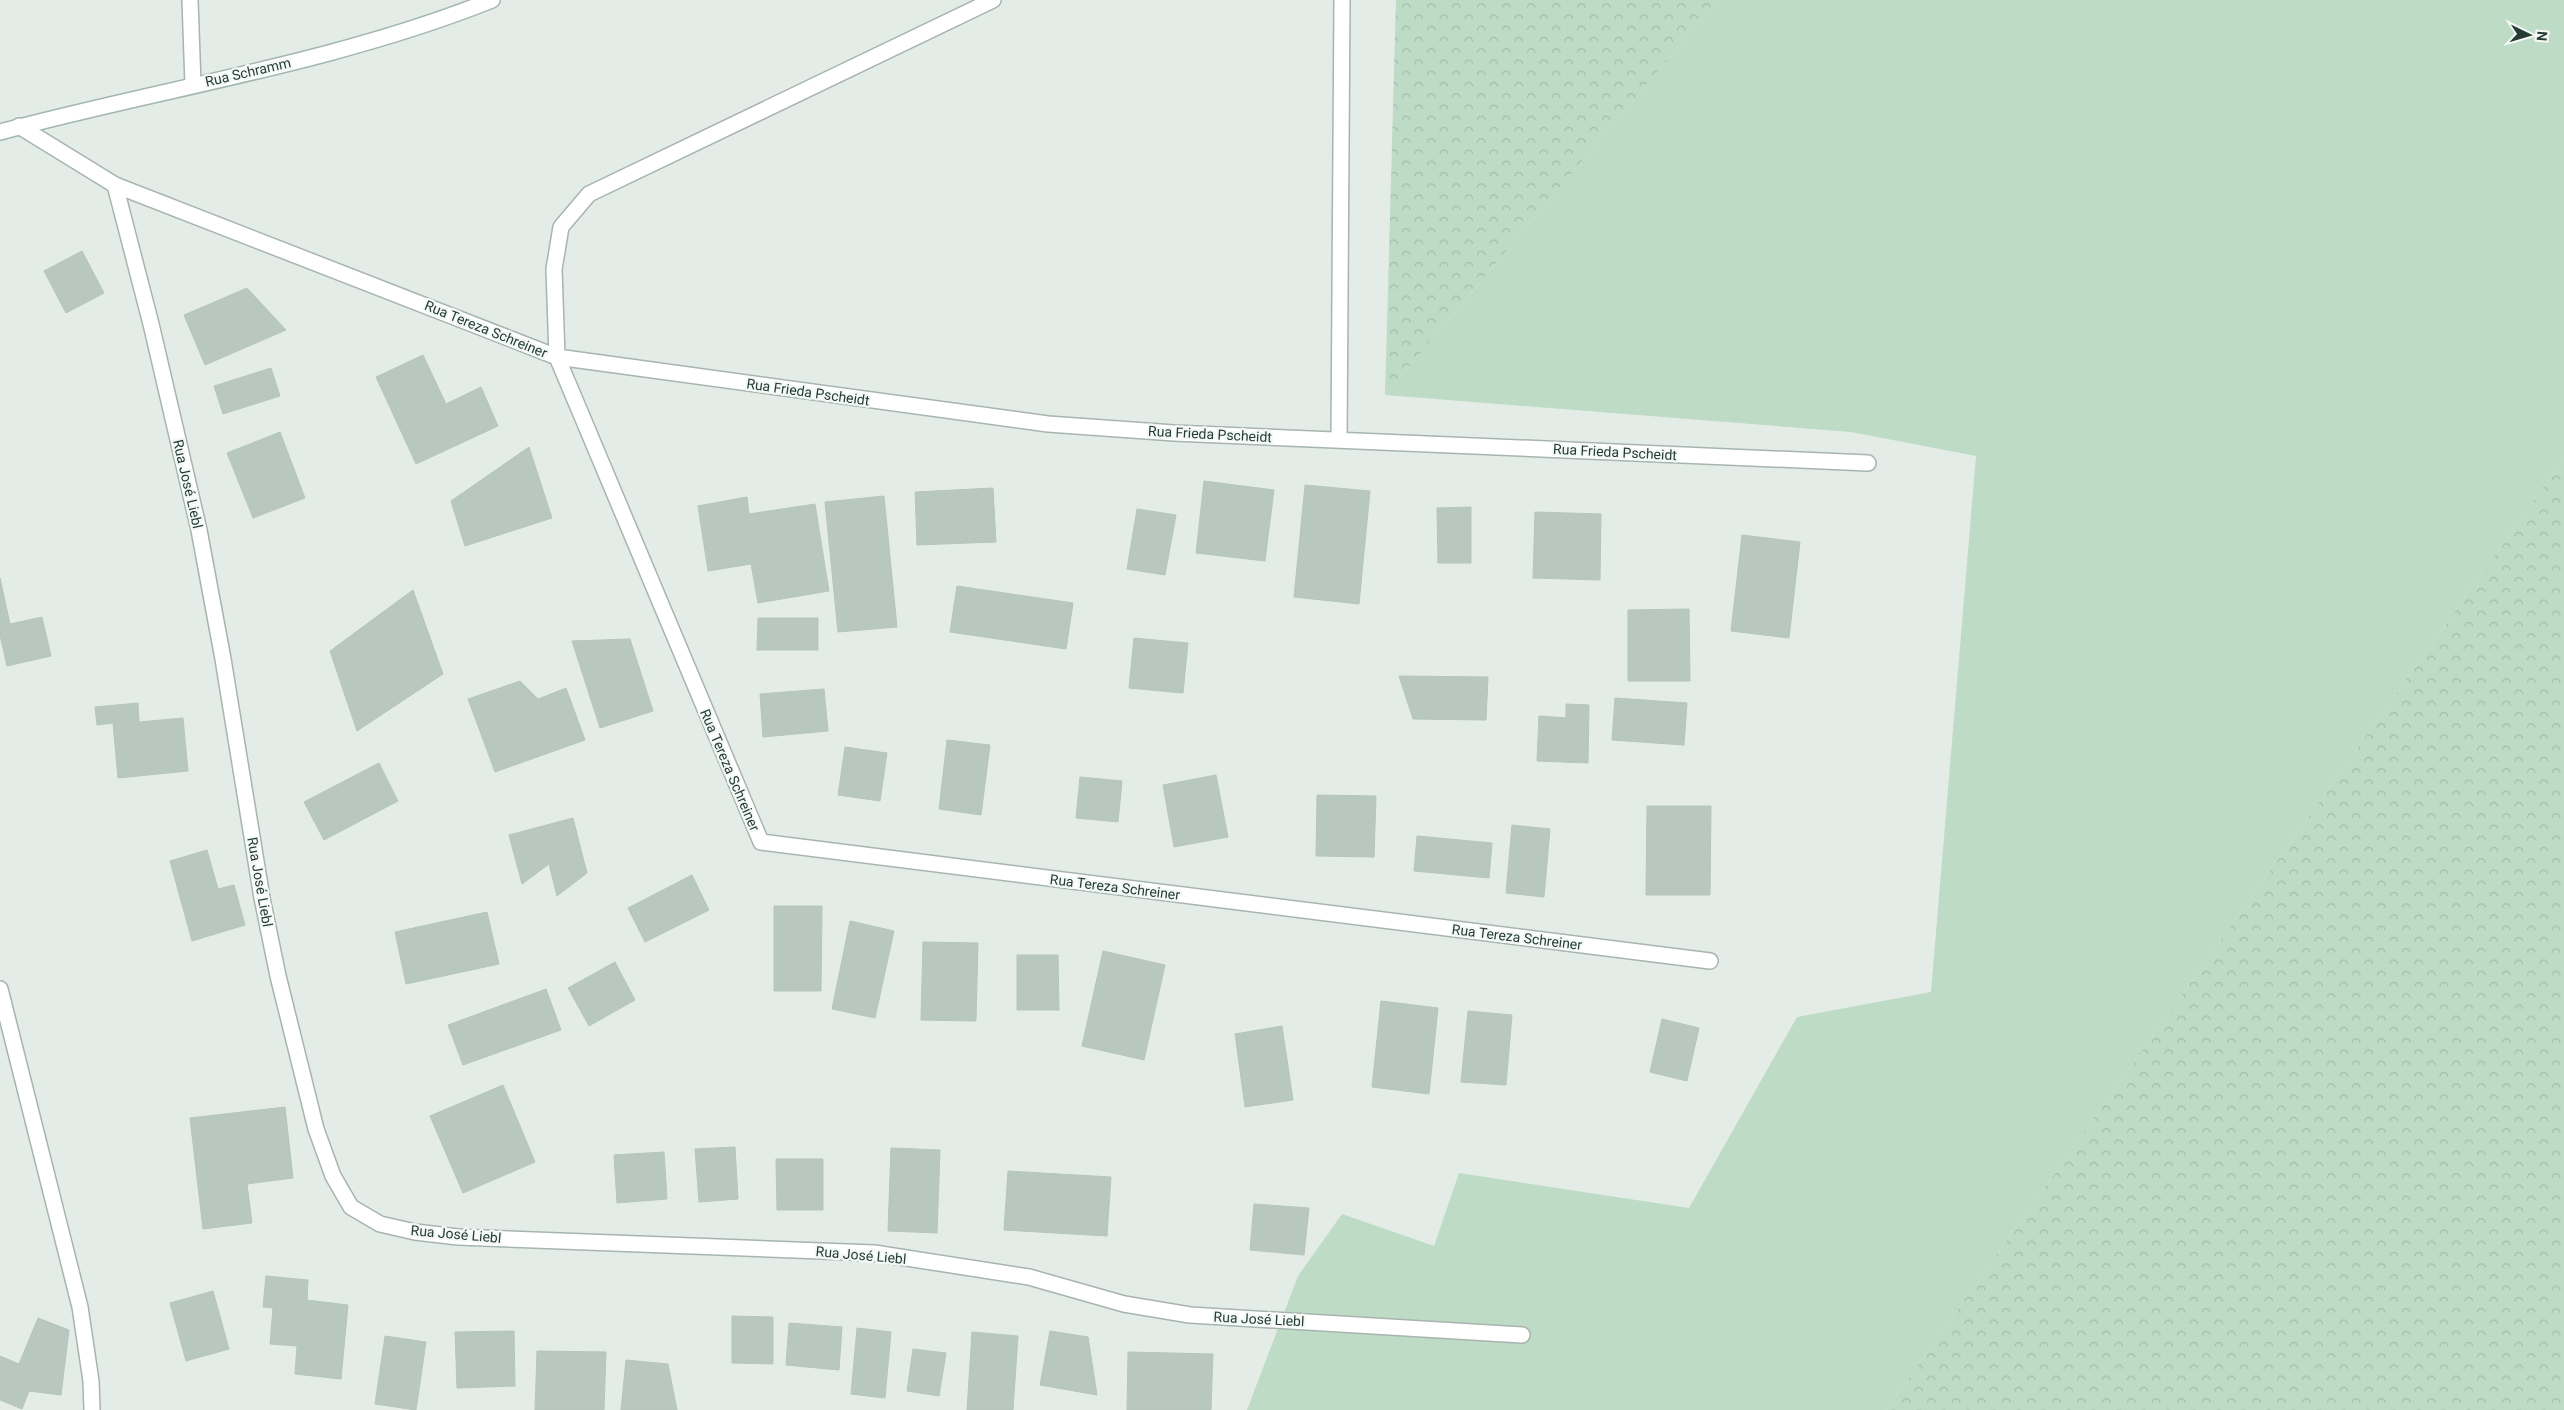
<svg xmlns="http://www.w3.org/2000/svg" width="2564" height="1410" viewBox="0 0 2564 1410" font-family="Roboto,sans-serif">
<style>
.grass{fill:#bedbc5}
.forest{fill:url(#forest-crowns)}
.building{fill:#b9c7c1;stroke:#b6c5be}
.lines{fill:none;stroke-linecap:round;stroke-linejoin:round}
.street-casing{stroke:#a7b4af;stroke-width:18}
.secondary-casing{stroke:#a3b7af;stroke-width:18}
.street{stroke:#fff;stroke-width:15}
.secondary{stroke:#fff;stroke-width:15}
.labels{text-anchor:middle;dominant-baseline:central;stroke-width:4.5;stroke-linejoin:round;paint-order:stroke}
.street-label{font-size:14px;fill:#243c35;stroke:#f4f9f6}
</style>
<defs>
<pattern id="forest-crowns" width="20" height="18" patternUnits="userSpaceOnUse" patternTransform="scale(1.25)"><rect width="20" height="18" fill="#bedbc5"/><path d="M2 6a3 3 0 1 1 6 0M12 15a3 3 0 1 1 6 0" fill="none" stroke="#a3bdaa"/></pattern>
</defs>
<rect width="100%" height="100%" fill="#e4ece8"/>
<path class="grass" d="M1718,0h846v458l-678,952h-639l51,-134 44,-62 92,32 25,-73 230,35 108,-191 134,-25 45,-536 -125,-24 -466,-37z"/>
<path class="forest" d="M1396,0h322l-333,395z
M2564,458v952h-678z"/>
<path class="building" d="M82,251l22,42 -38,20 -22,-42z
M247,288l39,42 -81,35 -21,-50z
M423,355l23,49 35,-17 17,39 -82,38 -40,-87z
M271,368l9,28 -57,18 -9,-28z
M280,432l25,66 -52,20 -26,-65z
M529,447l23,71 -87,28 -14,-45z
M1204,481l70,9 -9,71 -69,-8z
M1305,485l65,6 -11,113 -65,-7z
M993,488l3,54 -79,3 -2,-53z
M884,496l13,131 -59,5 -13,-130z
M747,497l2,17 66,-10 14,87 -71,12 -7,-39 -43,7 -10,-65z
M1471,507v56h-33l-1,-55z
M1137,509l39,6 -11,60 -38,-6z
M1535,512l66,2 -1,66 -67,-2z
M1742,535l58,7 -11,96 -58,-7z
M0,578l10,46 32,-7 9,39 -44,10 -7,-31z
M957,586l116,17 -7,46 -116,-17z
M413,590l30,84 -86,57 -27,-80z
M1689,609l1,72h-62v-71z
M758,618h60v32h-61z
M1134,638l54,5 -5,50 -54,-5z
M630,639l23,72 -53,17 -28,-87z
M1399,676l89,1 -2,43 -73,-1z
M520,681l18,18 28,-11 19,52 -90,32 -27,-73z
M824,689l4,42 -65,6 -3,-43z
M1615,698l72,5 -3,42 -72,-5z
M138,703l1,19 44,-4 5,53 -70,7 -5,-55 -16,2 -2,-18z
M1566,704l23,1 -1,58 -51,-2 2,-45 27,2z
M947,740l43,5 -9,70 -42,-6z
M845,747l42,6 -7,48 -42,-6z
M379,763l19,38 -74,39 -20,-38z
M1216,775l12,62 -54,10 -11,-62z
M1080,777l42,4 -4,41 -42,-4z
M1317,795l59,1 -2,61 -58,-1z
M1647,806h64l-1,89h-64z
M573,818l14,55 -30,23 -8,-32 -27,20 -13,-49z
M1512,825l38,4 -6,68 -38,-4z
M1417,836l75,7 -3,35 -75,-7z
M207,850l11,39 16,-4 11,40 -53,16 -22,-80z
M692,875l17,35 -64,32 -17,-34z
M774,906h48l-1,85h-47z
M487,912l12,52 -93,20 -11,-52z
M850,921l44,10 -19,87 -43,-9z
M923,942l55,1 -2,78 -55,-1z
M1103,951l62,14 -21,95 -62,-14z
M1017,955h41l1,55h-42z
M615,962l20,38 -46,26 -21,-38z
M546,989l15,41 -98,35 -15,-40z
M1381,1001l57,7 -9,86 -57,-7z
M1468,1011l44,4 -6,70 -45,-3z
M1662,1019l37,9 -12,53 -37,-9z
M1282,1026l11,74 -48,7 -10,-73z
M503,1085l32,77 -72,31 -33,-77z
M285,1107l8,71 -46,6 5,39 -49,6 -13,-111z
M735,1147l3,52 -39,3 -4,-53z
M891,1148l49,2 -3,83 -49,-2z
M664,1152l3,47 -50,4 -3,-48z
M776,1159h47v51h-46z
M1008,1171l103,6 -4,59 -103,-6z
M1254,1204l55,4 -5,47 -54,-5z
M266,1276l42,4 -1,20 41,5 -7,74 -46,-5 2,-28 -27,-2 3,-36 -10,-1z
M213,1291l16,58 -43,12 -16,-58z
M732,1316l41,1v47l-41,-1z
M38,1318l31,12 -8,65 -32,-4 -7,18 -22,-9v-44l19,8z
M789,1323l53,4 -3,43 -53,-5z
M857,1328l34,4 -6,66 -34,-4z
M514,1331l1,55 -58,2 -2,-56z
M1050,1331l38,6 9,58 -57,-10z
M972,1332l46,4 -5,74h-46z
M385,1336l41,6 -10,68 -41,-6z
M913,1349l33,4 -7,43 -32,-5z
M537,1351l69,1 -2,58h-69z
M1128,1352l85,2 -2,56h-84z
M626,1360l42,4 9,46h-56z"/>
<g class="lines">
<defs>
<path id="street" d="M190,0l3,85
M993,0l-404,194 -28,33 -7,42 3,88 491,67 126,9 694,30
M19,126l96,59 442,172 204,485 949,119
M115,185l36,139 48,206 24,129 39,239 16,78 38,153 17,47 18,31 29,17 35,8 43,5 416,16 155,24 95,27 66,11 332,20
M1339,439l3,-439
M0,989l80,318 11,74 1,29"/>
<path id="secondary" d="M0,132c164,-44 334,-69 492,-132"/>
</defs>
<use href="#street" class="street-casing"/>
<use href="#secondary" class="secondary-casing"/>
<use href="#street" class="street"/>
<use href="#secondary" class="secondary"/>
</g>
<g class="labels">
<g class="street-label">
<text transform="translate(248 72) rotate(-13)">Rua Schramm</text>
<text transform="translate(486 329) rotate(22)">Rua Tereza Schreiner</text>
<text transform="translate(808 392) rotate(8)">Rua Frieda Pscheidt</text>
<text transform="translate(1210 434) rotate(3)">Rua Frieda Pscheidt</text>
<text transform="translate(1615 452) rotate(3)">Rua Frieda Pscheidt</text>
<text transform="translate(188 484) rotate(77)">Rua José Liebl</text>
<text transform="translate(730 770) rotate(67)">Rua Tereza Schreiner</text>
<text transform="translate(260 882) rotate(80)">Rua José Liebl</text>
<text transform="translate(1115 887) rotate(7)">Rua Tereza Schreiner</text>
<text transform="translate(1517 937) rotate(7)">Rua Tereza Schreiner</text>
<text transform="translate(456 1234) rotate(5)">Rua José Liebl</text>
<text transform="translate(861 1255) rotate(5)">Rua José Liebl</text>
<text transform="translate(1259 1319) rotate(3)">Rua José Liebl</text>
</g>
</g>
<g transform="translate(2529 35) rotate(95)" stroke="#f4f9f6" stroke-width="4" paint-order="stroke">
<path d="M0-4L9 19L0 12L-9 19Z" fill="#243c35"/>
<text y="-8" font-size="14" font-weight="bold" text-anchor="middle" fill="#243c35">N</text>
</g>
</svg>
